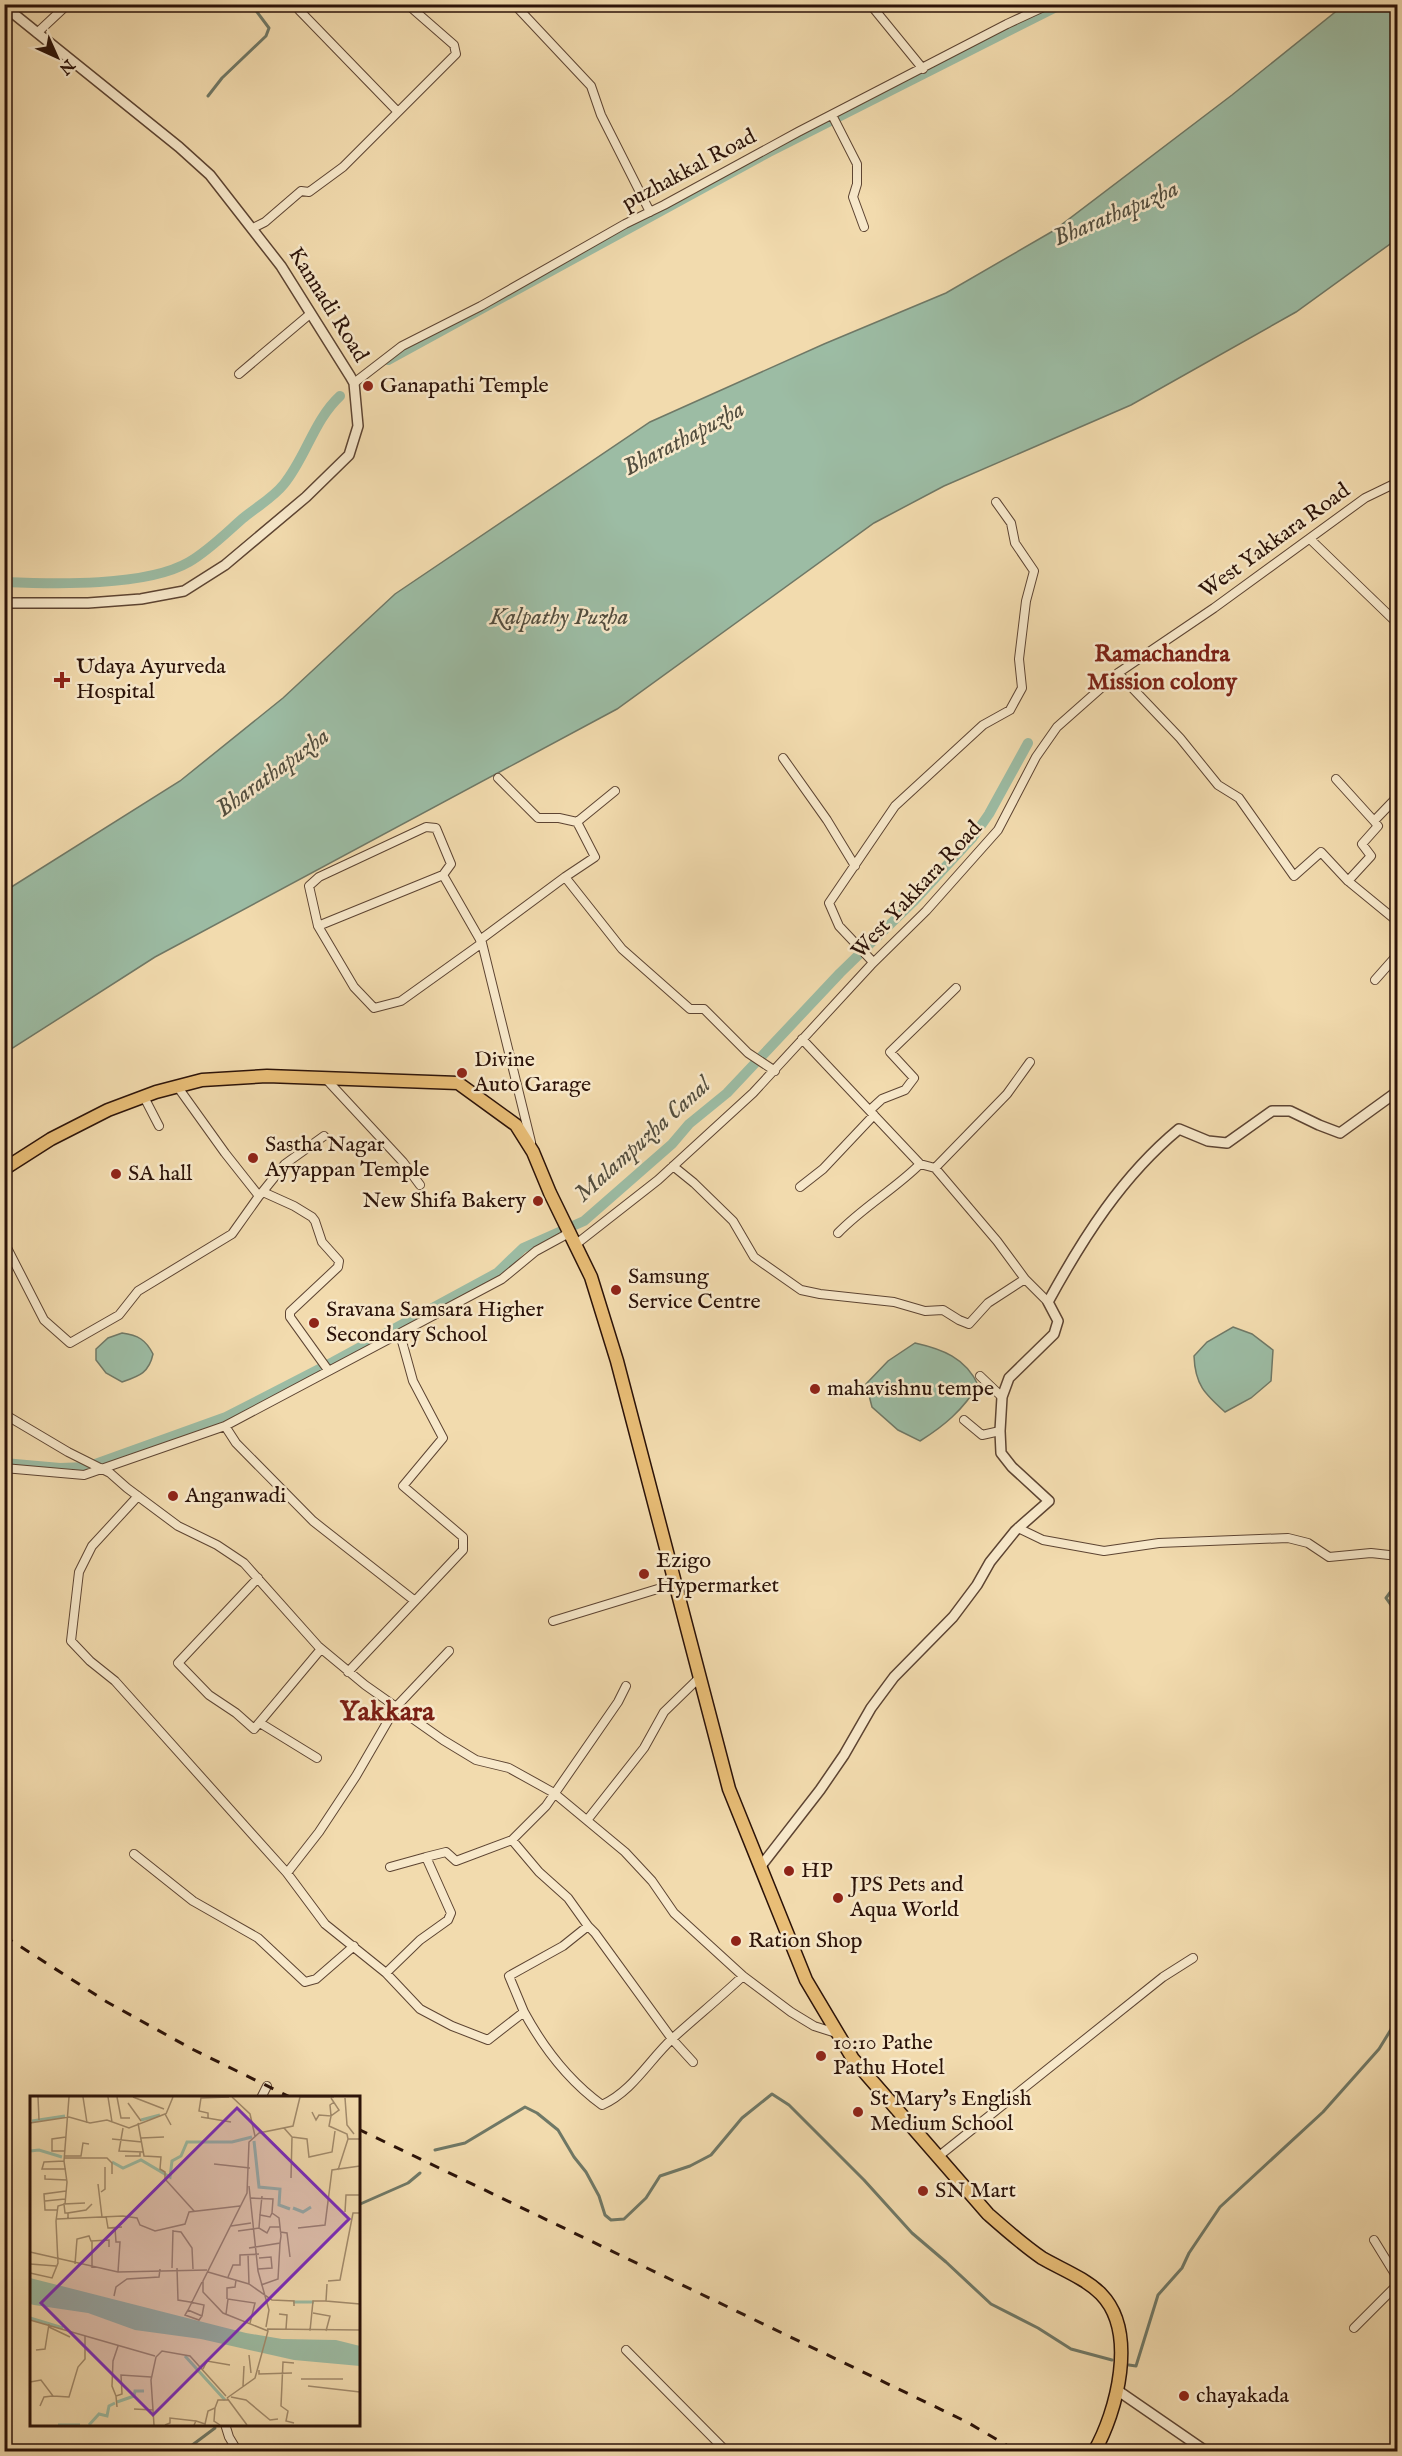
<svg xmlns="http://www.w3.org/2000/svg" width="1402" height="2456" viewBox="0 0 1402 2456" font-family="'IM FELL English',serif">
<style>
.water{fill:#9cbca4;stroke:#6f7866;stroke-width:1.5}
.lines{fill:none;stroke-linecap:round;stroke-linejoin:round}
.stream{stroke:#6f7866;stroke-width:3}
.canal{stroke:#9cbca4;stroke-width:10}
.minor-casing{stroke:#5d4432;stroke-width:10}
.tertiary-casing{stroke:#5d4432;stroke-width:12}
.primary-casing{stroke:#2b1208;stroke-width:15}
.minor{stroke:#f7e8ca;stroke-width:8}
.tertiary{stroke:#f7e8ca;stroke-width:9}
.primary{stroke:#e9be77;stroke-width:12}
.rail{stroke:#2b1208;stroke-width:3;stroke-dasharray:10 10;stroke-linecap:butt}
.poi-dot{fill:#8f2418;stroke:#f7e8ca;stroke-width:2}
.labels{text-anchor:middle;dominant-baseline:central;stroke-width:5;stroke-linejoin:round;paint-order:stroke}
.street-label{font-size:22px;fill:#2b1208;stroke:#f7e8ca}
.poi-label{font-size:22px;fill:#2b1208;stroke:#f7e8ca;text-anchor:start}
.water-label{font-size:24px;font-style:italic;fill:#534e3f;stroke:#f7e8ca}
.neighbourhood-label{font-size:24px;font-weight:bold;fill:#7a1f14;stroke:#f7e8ca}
.district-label{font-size:28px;font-weight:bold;fill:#7a1f14;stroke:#f7e8ca}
.inset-river{fill:none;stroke:#9cbca4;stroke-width:3}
.inset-road{fill:none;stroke:#a28b6c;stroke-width:1.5}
.view{fill:#7b2cbf;fill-opacity:0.15;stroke:#7b2cbf;stroke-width:3}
.inset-edge{fill:none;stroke:#2b1208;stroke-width:3}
</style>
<rect width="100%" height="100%" fill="#f2dbae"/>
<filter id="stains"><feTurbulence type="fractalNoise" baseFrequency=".00333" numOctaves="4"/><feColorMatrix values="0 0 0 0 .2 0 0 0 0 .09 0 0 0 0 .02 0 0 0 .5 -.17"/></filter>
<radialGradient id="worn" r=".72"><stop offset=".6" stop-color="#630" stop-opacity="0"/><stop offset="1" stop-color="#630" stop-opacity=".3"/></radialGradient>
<path class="water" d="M1344,5h53v234l-101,73 -165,93 -187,81 -70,37 -257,186 -462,248 -150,96v-162l175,-110 103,-83 112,-104 255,-172 174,-78 122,-51 107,-62 179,-136z
M1233,1327l19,7 21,16 -2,31 -20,17 -26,14c-20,-18 -30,-27 -31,-56l13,-14z
M122,1333c16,2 24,7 31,21 -4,19 -14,22 -31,28l-16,-9 -10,-13v-11l12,-11z
M915,1343c27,6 51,15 63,42 -15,25 -34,41 -58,56l-22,-11 -26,-23 -6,-23 22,-23z"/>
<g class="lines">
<path class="stream" d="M208,96l14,-18 44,-42 3,-8 -18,-24
M1398,1582l-12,16 12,17
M435,2150l30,-7 60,-36 12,6 21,17 16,27 12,15 13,24 6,19 6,5 13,-1 22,-21 14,-22 30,-10 21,-11 31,-37 30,-24 17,11 75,75 48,53 34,29 45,42 47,24 33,21 41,11
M358,2205l50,-22 12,-10
M1129,2365l7,1 22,-71 24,-27 7,-15 31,-46 103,-95 56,-63 19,-31
M183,2452l32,-24 -1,-4"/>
<path class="canal" d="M388,360l381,-208 293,-148
M4,582c50,2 142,5 185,-20 19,-11 36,-28 53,-43 13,-11 31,-21 42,-35 22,-27 30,-64 56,-88
M4,1463l56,5 27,-1 139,-50 107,-55 164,-89 26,-25 61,-27 88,-77 17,-20 38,-31 113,-120 73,-71 60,-65 16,-23 39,-71"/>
<defs>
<path id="minor" d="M304,4l-5,6 99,102
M514,4l77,82 10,29 49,97
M870,4l53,65
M37,33l31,-29
M832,115l25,49v20l-4,13 11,30
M253,228l12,-6 36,-31 8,1 34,-25 113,-113 -2,-9 -47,-41
M239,374l71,-60
M354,383l48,-37 79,-40 144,-82 39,-19 134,-73 209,-108 43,-20
M1310,539l88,85
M1118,673l62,65 38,47 21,13 55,78 27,-24 27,29 50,41
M783,758l44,62 28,46
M498,778l40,40h21l18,4 18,35 -30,20
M1336,779l38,42 24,-25
M577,822l38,-31
M443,875l8,-11 -15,-36 -10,-1 -107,50 -10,9 9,40 36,61 20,21 27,-7 81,-58
M1348,881l23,-25 -9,-12 16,-18 -4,-5
M318,926l125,-51 39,68 49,199
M480,940l85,-63 57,72 68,60h14l44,44 27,18
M873,962l-34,-36 -10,-23 66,-97 88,-81 27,-15 12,-22 -3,-29 7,-58 8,-30 -19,-28 -4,-20 -15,-21
M1375,980l23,-26
M802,1039l118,125 15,4 62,73 28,38 23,23
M326,1079l77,83 17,23
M144,1097l15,29
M870,1110l12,-11 23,-9 9,-12 -24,-26 66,-64
M673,1166l21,17 39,38 21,36 47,33 19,4 74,8 31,9 18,-1 16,10 10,4 19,-21 37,-24
M935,1168l72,-74 23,-32
M800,1187l23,-18 51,-54
M263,1192l31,14 18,11 3,4 7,21 17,19 -1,6 -48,45v5l38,53
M260,1195l25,-31 39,-28
M838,1233c25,-26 57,-44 82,-69
M4,1242l40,78 26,23 49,-28 19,-24 94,-57 27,-38 -34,-43 -48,-67
M575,1245l83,-65 95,-87 118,-128 55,-54 72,-81 38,-73 21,-30 61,-54 96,-65 151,-110 33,-16
M980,1376l22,21
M4,1414l64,38 42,21 17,15 51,38 39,19 27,18 74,83 47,39 78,55 33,20 33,8 45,25 71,59 27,29 22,32 69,63 48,36 23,14 22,7
M964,1420l18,15 18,-4
M225,1426l11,17 77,78 102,80
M4,1468l80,7 141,-49 277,-147 34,-28 33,-18
M138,1496l-46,50 -13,26 -8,69 19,20 25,20 172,192
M1018,1528l25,12 61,11 55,-8 129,-5 20,5 21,14 42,-4 27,3
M258,1578l-80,85 31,32 27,18 18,16 67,-80
M553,1621l121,-37
M449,1651l-53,56 -40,69 -37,56 -32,41 38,51 61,49 34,36 32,17 36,14 36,-28c19,35 45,69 78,93 31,-14 47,-45 71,-67 23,-21 48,-41 70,-62
M348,1672l115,-122v-13l-60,-51 40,-48 -30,-57 -13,-47
M260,1723l57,35
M588,1819l56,-71 20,-36 35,-34
M512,1840l27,32 29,26 20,28 -25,20 -54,30 15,36
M134,1854l59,47 65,37 47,44 11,-3 38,-33
M390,1867l36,-10
M588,1926l7,7 77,106 21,23
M386,1973l34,-33 28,-20 3,-7 -25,-56 20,-5 10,9 56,-21 34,-34 72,-104 8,-16
M261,2098l6,-12
M939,2156l224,-179 30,-19
M1374,2240l24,39
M1354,2328l44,-44
M626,2350l101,102
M225,2424l4,13 9,15"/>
<path id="tertiary" d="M4,6l175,141 31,28 71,91 69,110 4,7 4,43 -9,29 -43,42 -81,68 -41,26 -43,8 -53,4h-84
M761,1866l59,-76 24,-35 27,-47 23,-31 59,-60 24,-32 13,-23 25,-31 34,-30 -37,-34 -11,-14 -1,-22 2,-34 7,-19 45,-44 4,-13 -10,-19c35,-64 74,-126 131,-173l29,12 19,2 45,-32h18l29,14 21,8 58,-42
M1117,2390l90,62"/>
<path id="primary" d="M4,1169l47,-30 57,-29 48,-18 46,-12 65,-4 191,7 58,42 17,27 17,41 41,84 26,84 112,428 77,191 47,79 135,155c17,15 35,31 54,44 19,11 43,20 59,36 37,38 16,118 -7,158"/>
</defs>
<use href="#minor" class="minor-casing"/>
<use href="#tertiary" class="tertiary-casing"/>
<use href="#primary" class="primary-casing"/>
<use href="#minor" class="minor"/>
<use href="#tertiary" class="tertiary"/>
<use href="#primary" class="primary"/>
<path class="rail" d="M4,1936l103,66 85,47 100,49
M358,2129l609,293 51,30"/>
</g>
<g class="poi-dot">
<circle cx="368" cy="386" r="6"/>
<path d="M59 671h6v6h6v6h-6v6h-6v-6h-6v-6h6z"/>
<circle cx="462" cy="1073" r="6"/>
<circle cx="253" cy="1158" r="6"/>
<circle cx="116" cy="1174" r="6"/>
<circle cx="538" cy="1201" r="6"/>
<circle cx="616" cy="1290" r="6"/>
<circle cx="314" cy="1323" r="6"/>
<circle cx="815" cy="1389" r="6"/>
<circle cx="173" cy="1496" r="6"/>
<circle cx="644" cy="1574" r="6"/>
<circle cx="789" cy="1871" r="6"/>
<circle cx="838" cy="1898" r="6"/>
<circle cx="736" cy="1941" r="6"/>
<circle cx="821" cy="2056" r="6"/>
<circle cx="858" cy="2112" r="6"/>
<circle cx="923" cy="2191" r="6"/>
<circle cx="1184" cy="2396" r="6"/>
</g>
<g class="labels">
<g class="street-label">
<text transform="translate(689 170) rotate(-28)">puzhakkal Road</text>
<text transform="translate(328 305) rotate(58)">Kannadi Road</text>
<text transform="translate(1275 541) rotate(-36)">West Yakkara Road</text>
<text transform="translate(917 890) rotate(-47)">West Yakkara Road</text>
</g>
<g class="poi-label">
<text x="380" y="386">Ganapathi Temple</text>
<text x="76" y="667">Udaya Ayurveda<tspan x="76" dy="25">Hospital</tspan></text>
<text x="474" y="1060">Divine<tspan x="474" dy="25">Auto Garage</tspan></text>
<text x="265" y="1145">Sastha Nagar<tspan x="265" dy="25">Ayyappan Temple</tspan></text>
<text x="128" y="1174">SA hall</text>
<text x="526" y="1201" text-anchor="end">New Shifa Bakery</text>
<text x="628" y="1277">Samsung<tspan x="628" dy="25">Service Centre</tspan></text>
<text x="326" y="1310">Sravana Samsara Higher<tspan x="326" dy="25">Secondary School</tspan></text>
<text x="827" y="1389">mahavishnu tempe</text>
<text x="185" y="1496">Anganwadi</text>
<text x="656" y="1561">Ezigo<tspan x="656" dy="25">Hypermarket</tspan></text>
<text x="801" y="1871">HP</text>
<text x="850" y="1885">JPS Pets and<tspan x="850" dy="25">Aqua World</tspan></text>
<text x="748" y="1941">Ration Shop</text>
<text x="833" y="2043">10:10 Pathe<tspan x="833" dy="25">Pathu Hotel</tspan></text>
<text x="870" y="2099">St Mary's English<tspan x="870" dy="25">Medium School</tspan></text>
<text x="935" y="2191">SN Mart</text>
<text x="1196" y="2396">chayakada</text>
</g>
<g class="water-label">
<text transform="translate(1116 214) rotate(-23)">Bharathapuzha</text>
<text transform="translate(684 439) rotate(-28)">Bharathapuzha</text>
<text x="559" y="617">Kalpathy Puzha</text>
<text transform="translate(273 773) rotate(-36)">Bharathapuzha</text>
<text transform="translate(643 1140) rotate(-42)">Malampuzha Canal</text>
</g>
<g class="neighbourhood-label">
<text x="1162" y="654">Ramachandra<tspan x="1162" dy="28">Mission colony</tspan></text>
</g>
<g class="district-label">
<text x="387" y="1712">Yakkara</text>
</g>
</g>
<g transform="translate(30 2096)">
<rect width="330" height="330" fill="#f2dbae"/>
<path d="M0,182l216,55 36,6 54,1 24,6v20l-66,-6 -93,-21 -66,-9 -47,-17 -54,-8 -4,-1z" fill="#9cbca4"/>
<path class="inset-river" d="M111,24l19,-5M2,25l33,-5M224,45l5,46 21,2 -1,16 11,4M0,55l9,-1 23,7M82,66l11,6 18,-8 29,17 2,-16 9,-5 6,-14h45l20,-5M263,112l10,4 8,-5M263,206h21M0,222l33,10M155,260l40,44M87,306l17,-6 1,-5h9M28,329h22M59,329l10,-11 8,2 2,-10 6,-3"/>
<path class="inset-road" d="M8,1l1,23M53,1l4,26M78,1l4,25M87,1l4,21h9M103,1l31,12M202,1l18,17 5,22M270,1h34M301,2l8,12 -8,6 -2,10 18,8 1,5h12M315,2l2,27 7,9M98,7l13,18M282,16l4,8 3,-5 12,1 -1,-11 4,-3M136,18l7,-17M171,21l30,5M178,22v-5l-9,-2 2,-13 28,-1M0,27l39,-6 21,6 17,-3 22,8 36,-14 6,11M108,27l6,33 17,1 -1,12 5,3v7l29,32M93,32l-4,23 24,1M254,32l8,9 15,2 2,18 23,-5 3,-21M111,42l23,-1M82,43l30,3M35,55h-13v-12l14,-2M34,60h17l2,-13 6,1M95,60h15v-4M34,62h43l5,5v11M34,65l-20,1 -2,7h24M184,68l36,4M308,74l10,-31M15,79v4l22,1M261,82l1,-41M68,88l4,33M219,90l9,85 11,39 -3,17M71,96l4,-3v-22M15,105l20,-2M27,114h-12l-1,-16 22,-3M315,116l1,-17h14M38,117h-3l-1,-9 21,-1M230,119l2,-19M76,120l2,12 14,-1M27,123l66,-3 14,2 3,7 15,6 30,-7 4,-12 51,-6M38,123v-6l18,-3 6,-6M201,130l20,-3M85,132l1,14h4l-2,30M229,132l1,-13 10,2 2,-4M268,132l27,-3 7,-55 28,-4M143,135l8,1 11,16 1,21M208,135l21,-3 8,5 3,-6h10M250,136l7,1 3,24M62,145v27M219,152l31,-5 1,-7 -2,-18 -7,-5 1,-14 -22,-1M0,156l88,20 89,-2M218,158l1,30M0,168l26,2M45,168l2,-25 12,-3 2,5 18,-1v7M142,172l1,-38M147,172l1,32 12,2M228,173l14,-1 -1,-11 -12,1M178,176l41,12 23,16 22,1v5M0,177l22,5 6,-15 -2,-42 2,-15 7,-2 2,-22 -3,-21 5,-64M198,181l5,-12h7v-10l19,-1M298,185l12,-1 13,-67h7M172,186l-14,28 14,6M297,188l-1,17 34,3M231,189l17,-6 2,-36M84,200l2,-9 11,-8 32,-2 1,-8M197,203v-11l8,-1 1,-7M158,214l-3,5 14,5 3,-4 2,-11 -14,-3M283,217l17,3 -4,15M196,218l2,-15 27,4 -5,20M249,218l8,1 -1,14M0,224l125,36M19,231l21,10M237,233l93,1M280,235l3,-30h13M6,254l9,-1 4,-25M219,259l2,18M173,273l4,-8 23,4M229,274v4l33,-1M271,283h42M0,286l11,-2 12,16 16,1 9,-30 7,-8v-23M213,290l1,-20M278,290l52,6M86,300l-4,-10 1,-25 5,-15M201,301l15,3 24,20 8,-1M197,302l28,-20 13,-47 -45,-18 -20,-21v-11l44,-88 2,-51 10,-9 34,-7 7,-29M197,302l20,27M10,310l4,-9 9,-1M87,311l-1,-11 6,-2 -1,-19 30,2M185,312l-1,13 6,4M104,313l19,1M264,327l-8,-2 2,-10 -7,-5 2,-44 11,1M124,329l-3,-45 5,-23 6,-6 28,5 36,40M135,329l5,-2v-5l26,3M164,329l2,-4 9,3 3,-13 7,-3 3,-8h10"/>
<path class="view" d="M207,12l112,111 -196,196 -112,-112z"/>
<rect width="330" height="330" class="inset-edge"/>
</g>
<rect width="1402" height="2456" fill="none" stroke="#f2dbae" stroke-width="24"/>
<rect x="6" y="6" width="1390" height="2444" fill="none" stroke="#2b1208" stroke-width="3"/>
<rect x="12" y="12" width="1378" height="2432" fill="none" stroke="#2b1208" stroke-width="1.5"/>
<g transform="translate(57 57) rotate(135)" stroke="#f7e8ca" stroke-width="4.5" paint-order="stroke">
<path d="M0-4.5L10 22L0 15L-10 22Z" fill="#2b1208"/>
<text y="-9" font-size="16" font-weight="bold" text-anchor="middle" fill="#2b1208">N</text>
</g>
<rect width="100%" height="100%" filter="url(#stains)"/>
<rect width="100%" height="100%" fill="url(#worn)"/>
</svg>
